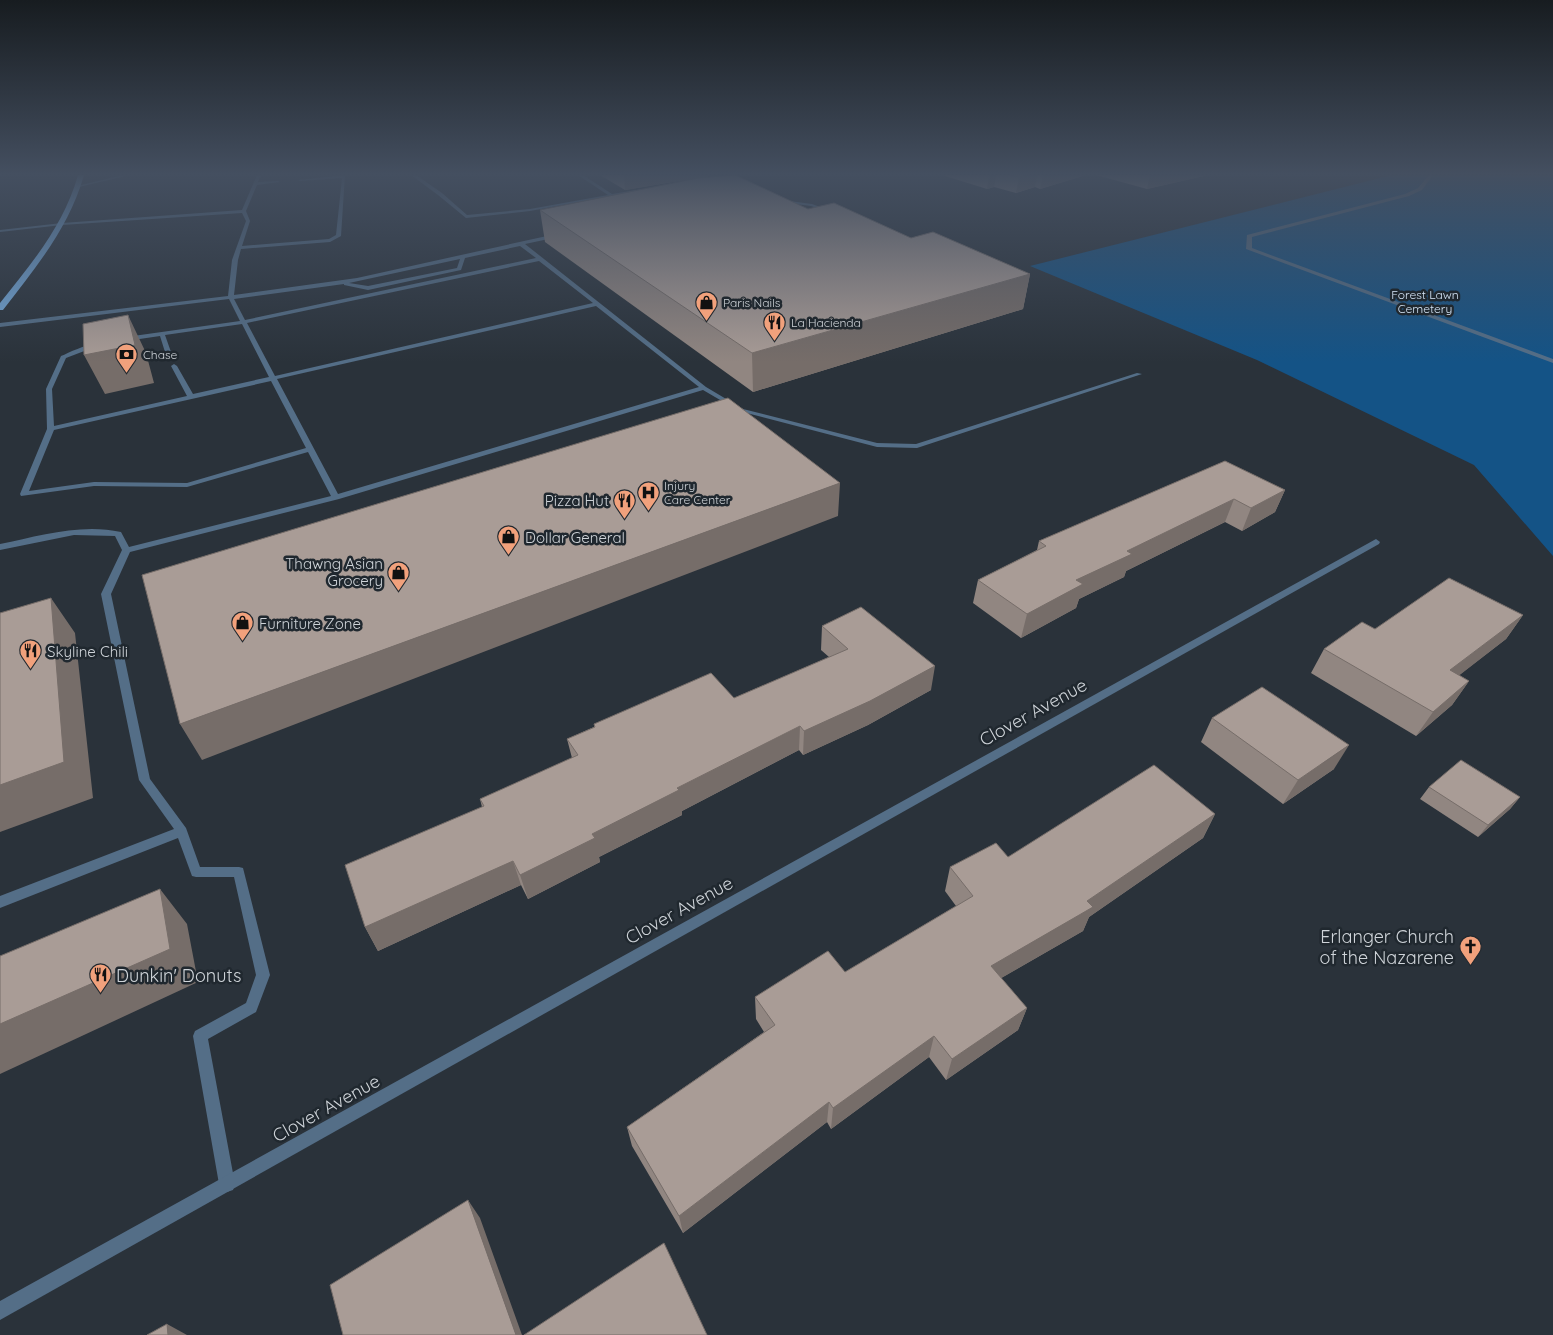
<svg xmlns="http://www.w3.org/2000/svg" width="1553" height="1335" viewBox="0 0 1553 1335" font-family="Quicksand,sans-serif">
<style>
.green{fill:#145386}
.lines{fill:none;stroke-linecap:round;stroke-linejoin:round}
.lane{fill:#546e87;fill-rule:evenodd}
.street{fill:#546e87;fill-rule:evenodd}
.primary{fill:#74aadc;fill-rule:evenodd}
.wall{fill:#918681}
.shaded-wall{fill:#766d69}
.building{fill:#a99c96;stroke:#766d69}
.labels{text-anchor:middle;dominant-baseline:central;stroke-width:5;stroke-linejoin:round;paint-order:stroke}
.far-park-label{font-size:12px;fill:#d5e5f6;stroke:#20282f}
.far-poi-label{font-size:12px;fill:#cfd4d9;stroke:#20282f;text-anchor:start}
.poi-label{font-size:15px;fill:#cfd4d9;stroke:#20282f;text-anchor:start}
.near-street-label{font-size:18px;fill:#cfd4d9;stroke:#20282f}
.near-poi-label{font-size:18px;fill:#cfd4d9;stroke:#20282f;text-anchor:end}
</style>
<rect width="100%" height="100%" fill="#2a323a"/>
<path class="green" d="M1392,175h161v381l-79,-91 -217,-105 -227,-94z"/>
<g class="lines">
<path class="lane" d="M123,175h7l-51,12 -2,-1z
M257,175h4l-3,7 20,-1 2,1 -23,3 -11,26 4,10 -8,25 87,-7 7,-4 6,-57 -42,3 -2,-1 47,-5 -4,61 -11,6 -89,7 -3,11 -4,35 123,-17 199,-44 2,3 -33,7 181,143 37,22 134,34 39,1 221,-71 5,1 -225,74 -40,-1 -138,-36 -36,-21 -364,109 -209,53 -19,42 39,185 36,49 14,39h39l4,1 27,107 -14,37 -48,27 27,145 -2,6 -6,2 -6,-2 -2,-6 -26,-148 2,-5 51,-28 10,-28 -22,-98h-38l-4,-1 -14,-38 -178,70v-12l174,-67 -35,-49 -38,-186 21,-44 -7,-14 -41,-1 -74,15v-6c39,-8 81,-21 121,-12l8,15 202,-51 -23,-44 -121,35 -93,-1 -73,10 -1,-2 27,-65 -1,-40 15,-33c9,-4 31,-15 39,-11l-34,13 -14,31 2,37 133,-30 -16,-30 3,-2 3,2 16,28 76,-17 -27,-53 -77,11 6,17 -3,2 -3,-2 -5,-16 -34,5 -3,-2 3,-2 114,-16 -11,-22 -229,28v-4l228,-27 4,-36 14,-39 -4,-8 -180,12 -62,7v-2l62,-7 180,-13zM520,246l16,12 -291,62 -11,-21 110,-15v1l24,5 93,-20 4,-12zM460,259l-3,9 -89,18 -19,-3zM539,261l54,42 -318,73 -28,-53zM596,306l103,81 -361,107 -61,-115zM271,381l35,67 -119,35 -93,-1 -65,9 25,-61z
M411,175h5l26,18 25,22 63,-6 78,-14 -30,-20h5l29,19 30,-5 2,1 -114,21 -64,7 -28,-23z
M1429,175h4l-11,15 -13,6 -157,41v11l301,111v4l-307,-114 1,-14 158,-41 13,-6z
M782,200l30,4 19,7 -2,1 -18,-6 -31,-4z"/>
<path class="street" d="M1376,539l4,3 -1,2 -1379,776v-19z"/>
<path class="primary" d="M78,175h6c-15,53 -48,92 -81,135h-3v-7c32,-40 64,-78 78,-128z"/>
</g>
<path class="wall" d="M600,175h109v1l-84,14z
M942,175h144l-46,14 -5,-2 -19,6 -22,-6 -7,2z
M1096,175h112l-61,14z
M808,209l103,29 119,36 -7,35 -270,83 -208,-150 -5,-32z
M1225,461l60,29 -10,22 -33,19 -17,-9 -99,49 -2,6 -45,22 -3,9 -55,30 -48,-35 5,-23 59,-30 2,-9z
M1523,615l-17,24 -47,36 10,6 -17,24 -36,31 -105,-63 13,-24 51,-20z
M822,626l109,64 -63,35 -65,30 -4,-5 -117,61v4l-83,42 1,5 -72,37 -7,-14 -143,66 -13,-24 117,-120 -2,-8 92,-41 -5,-19 27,-12v-3l140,-26 95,-41 -8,-7z
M1212,718l122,51 -51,35 -82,-62z
M1429,787l91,10 -10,12 -32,28 -58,-38z
M1215,814l-12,24 -114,79 -6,14 -82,47 26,30 -9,22 -72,50 -17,-23 -98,72 -4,-7 -144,111 -51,-87 -5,-19 137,-95 -8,-13 -1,-22 90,-25 111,-66 -11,-15 5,-24 58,-10z"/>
<path class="shaded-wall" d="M624,175h85v1l-84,14z
M989,175h7l-2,12 -7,2z
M1028,175h9l-2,12 -19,6 3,-16z
M1043,175h43l-46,14z
M1150,175h58l-61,14z
M1030,274l-7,35 -270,83 -1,-39z
M128,315l18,38 8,30 -49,11 -21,-39z
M840,483l-2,33 -636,244 -22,-36z
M1285,490l-10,22 -33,19 9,-23z
M1234,499l-9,23 -99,49 -2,6 -45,22 -3,9 -55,30 6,-24 49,-34 51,-29z
M51,598l24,35 18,165 -93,34v-47z
M1523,615l-17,24 -72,56 16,-25z
M935,666l-4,24 -63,35 -65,30 1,-24z
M1469,681l-17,24 -36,31 17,-24z
M800,726l-1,24 -117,61v4l-83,42 1,5 -72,37 -8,-24 72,-41 85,-46z
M1349,745l-15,24 -51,35 15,-24z
M1520,797l-10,12 -32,28 10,-12z
M1215,814l-12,24 -114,79 -6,14 -99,57 7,-22 96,-65z
M513,861l8,24 -143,66 -13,-24z
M160,889l27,35 11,58 -198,92v-50z
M1027,1008l-9,22 -72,50 6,-21z
M934,1036l-5,21 -98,72 2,-21z
M829,1102l-2,20 -144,111 -4,-17z
M468,1200l12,18 42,117h-6z
M167,1324l20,11h-19z"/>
<path class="building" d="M733,175h2l73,34 26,-6 77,35 22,-6 97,42 -278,79 -212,-143 158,-32z
M1010,175h18l-9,2z
M128,315l7,30 -51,10 -1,-31z
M728,398l112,85 -660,241 -38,-149z
M1225,461l60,29 -34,18 -17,-9 -107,52 5,3 -56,26 7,4 -56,30 -49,-34 68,-34 -7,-5z
M1449,578l74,37 -73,55 19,11 -36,31 -109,-63 38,-27 13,7z
M51,598l13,164 -64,23v-172z
M861,607l74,59 -65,35 -66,30 -4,-5 -123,62 2,2 -87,44 3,4 -75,37 -7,-14 -148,66 -20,-62 139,-59 -4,-7 98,-44 -11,-16 28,-12 -1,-3 117,-51 23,25 114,-49 -26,-23z
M1262,687l87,58 -51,35 -86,-62z
M1461,760l59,37 -32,28 -59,-38z
M1154,765l61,49 -128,87 6,6 -102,59 36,42 -75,51 -18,-23 -101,72 -4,-6 -150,114 -52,-89 148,-102 -20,-28 73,-46 17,21 128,-76 -23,-29 46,-24 12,14z
M160,889l10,60 -170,75v-68z
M468,1200l48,135h-173l-13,-50z
M664,1243l43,92h-183z
M167,1324l1,11h-21z"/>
<linearGradient id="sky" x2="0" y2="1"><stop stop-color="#171c20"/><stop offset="0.48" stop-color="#444f60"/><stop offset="1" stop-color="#444f60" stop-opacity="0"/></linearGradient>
<rect width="1553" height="362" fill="url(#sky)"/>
<defs>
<symbol id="shop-pin" viewBox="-11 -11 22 30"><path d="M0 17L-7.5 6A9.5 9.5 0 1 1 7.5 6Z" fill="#f1a17c" stroke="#20282f"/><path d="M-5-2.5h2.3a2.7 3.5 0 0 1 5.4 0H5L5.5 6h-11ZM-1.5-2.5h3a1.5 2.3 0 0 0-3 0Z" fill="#111"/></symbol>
<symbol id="restaurant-pin" viewBox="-11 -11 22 30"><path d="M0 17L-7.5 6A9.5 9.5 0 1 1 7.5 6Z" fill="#f1a17c" stroke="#20282f"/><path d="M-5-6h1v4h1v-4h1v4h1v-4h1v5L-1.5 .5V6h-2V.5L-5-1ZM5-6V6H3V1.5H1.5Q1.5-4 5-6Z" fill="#111"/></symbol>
<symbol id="bank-pin" viewBox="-11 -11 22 30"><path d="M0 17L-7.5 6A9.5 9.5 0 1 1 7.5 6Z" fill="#f1a17c" stroke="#20282f"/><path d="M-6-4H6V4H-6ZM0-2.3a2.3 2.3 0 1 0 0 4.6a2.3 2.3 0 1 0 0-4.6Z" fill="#111"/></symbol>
<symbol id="hospital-pin" viewBox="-11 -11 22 30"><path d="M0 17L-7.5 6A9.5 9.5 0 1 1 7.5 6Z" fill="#f1a17c" stroke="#20282f"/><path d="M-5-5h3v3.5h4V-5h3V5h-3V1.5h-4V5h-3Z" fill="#111"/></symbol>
<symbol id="church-pin" viewBox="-11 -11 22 30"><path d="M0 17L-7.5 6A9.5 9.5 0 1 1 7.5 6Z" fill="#f1a17c" stroke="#20282f"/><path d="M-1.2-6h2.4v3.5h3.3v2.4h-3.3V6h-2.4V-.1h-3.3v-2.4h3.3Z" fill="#111"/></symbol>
</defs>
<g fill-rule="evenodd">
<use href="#shop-pin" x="694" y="290" width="25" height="34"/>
<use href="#restaurant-pin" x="762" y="310" width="25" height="34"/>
<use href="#bank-pin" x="114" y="342" width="25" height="34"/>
<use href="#hospital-pin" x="636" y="480" width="25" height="34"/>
<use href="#restaurant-pin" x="612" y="488" width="25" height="34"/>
<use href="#shop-pin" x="496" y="524" width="25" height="34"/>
<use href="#shop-pin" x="386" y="560" width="25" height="34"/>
<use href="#shop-pin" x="230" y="610" width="25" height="34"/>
<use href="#restaurant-pin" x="18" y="638" width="25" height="34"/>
<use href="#church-pin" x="1458" y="934" width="25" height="34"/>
<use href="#restaurant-pin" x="88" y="962" width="25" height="34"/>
</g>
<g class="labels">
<g class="far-park-label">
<text x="1425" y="294">Forest Lawn<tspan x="1425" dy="14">Cemetery</tspan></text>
</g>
<g class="far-poi-label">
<text x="723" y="302">Paris Nails</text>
<text x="791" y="322">La Hacienda</text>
<text x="143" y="354">Chase</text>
<text x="664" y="485">Injury<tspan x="664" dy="14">Care Center</tspan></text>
</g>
<g class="poi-label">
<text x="609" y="500" text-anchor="end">Pizza Hut</text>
<text x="525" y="537">Dollar General</text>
<text x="383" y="563" text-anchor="end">Thawng Asian<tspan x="383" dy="17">Grocery</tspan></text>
<text x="259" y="623">Furniture Zone</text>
<text x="47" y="651">Skyline Chili</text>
</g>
<g class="near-street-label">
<text transform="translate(1033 712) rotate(-29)">Clover Avenue</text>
<text transform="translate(679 910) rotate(-29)">Clover Avenue</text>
<text transform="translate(326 1108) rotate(-29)">Clover Avenue</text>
</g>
<g class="near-poi-label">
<text x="1454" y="936">Erlanger Church<tspan x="1454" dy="21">of the Nazarene</tspan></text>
<text x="116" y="975" text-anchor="start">Dunkin' Donuts</text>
</g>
</g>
</svg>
